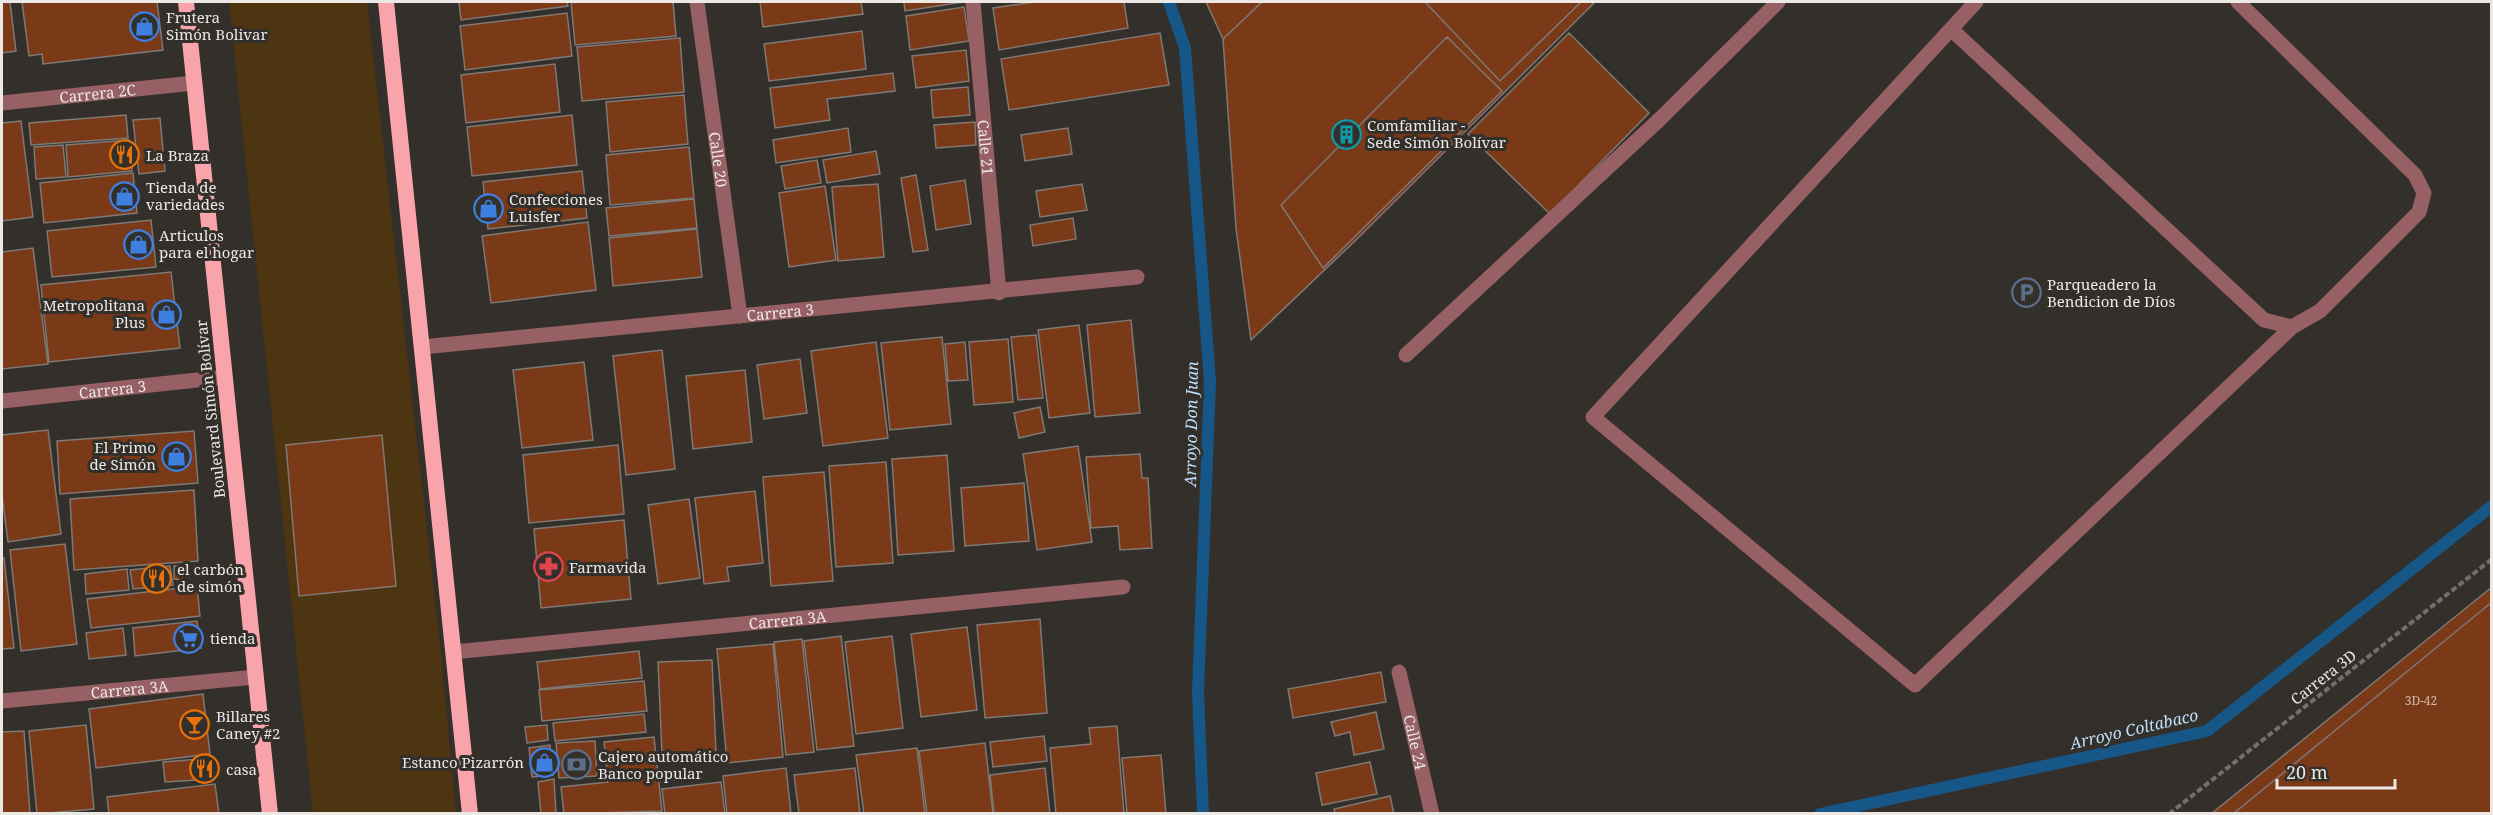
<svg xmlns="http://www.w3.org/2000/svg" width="2493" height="815" viewBox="0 0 2493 815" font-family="'Noto Serif',serif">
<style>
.green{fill:#4d3511}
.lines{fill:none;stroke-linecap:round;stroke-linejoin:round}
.stream{stroke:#175787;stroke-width:12}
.building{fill:#7a3a18;stroke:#7f7875;stroke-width:1.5}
.path{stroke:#736f6b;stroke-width:4;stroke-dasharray:6 3;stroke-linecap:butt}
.service{stroke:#976064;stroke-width:15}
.minor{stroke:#976064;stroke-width:15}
.trunk{stroke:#f8a4aa;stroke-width:16}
.labels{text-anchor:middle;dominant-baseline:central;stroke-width:6;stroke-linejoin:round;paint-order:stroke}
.number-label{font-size:12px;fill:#cfbcb2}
.poi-label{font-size:15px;fill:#ebe8e5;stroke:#332f2a;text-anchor:start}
.street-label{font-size:15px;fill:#ebe8e5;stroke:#332f2a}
.water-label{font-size:16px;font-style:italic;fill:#bedefb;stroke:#332f2a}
</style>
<rect width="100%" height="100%" fill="#332f2a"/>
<path class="green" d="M229,2h138l73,642 16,169h-143z"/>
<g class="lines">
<path class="stream" d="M1169,2l16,46 25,334 -12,310 5,122
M1820,814l387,-83 285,-225"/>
</g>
<path class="building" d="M2,2h8l6,49 -14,2z
M22,2h135l6,48 -120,14 -1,-10 -13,2z
M459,2h108l1,4 -107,14z
M571,2h102l3,34 -101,9z
M760,2h101l2,12 -100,13z
M904,2h60l-59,9z
M1034,2h90l4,26 -129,22 -6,-42z
M1206,2h56l-39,37z
M1262,2h333l-238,237 -106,101 -15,-112 -13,-189z
M1425,2h156l-81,79z
M964,7l5,34 -59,9 -4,-34z
M567,13l5,43 -107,14 -5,-44z
M862,31l4,38 -97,12 -5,-37z
M1160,33l9,52 -160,25 -8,-51z
M1569,33l80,80 -99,101 -82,-80z
M1447,37l55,54 -179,177 -42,-63z
M680,38l4,54 -102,9 -5,-54z
M966,50l3,31 -53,7 -4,-32z
M555,64l5,48 -94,11 -5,-48z
M893,73l2,18 -68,8 3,21 -55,8 -5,-40z
M968,87l2,28 -37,3 -2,-28z
M684,95l4,49 -78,8 -4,-50z
M126,115l2,23 -97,7 -2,-22z
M572,115l5,50 -105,11 -5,-49z
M160,118l5,53 -26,3 -6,-54z
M21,121l12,96 -31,4v-98z
M975,122l1,23 -40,3 -2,-23z
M848,128l3,24 -75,11 -3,-23z
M1068,128l4,26 -47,7 -4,-26z
M129,140l3,31 -64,6 -2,-32z
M63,145l3,32 -30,2 -2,-32z
M689,147l5,51 -84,7 -4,-50z
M876,151l4,23 -53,9 -4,-23z
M817,160l4,23 -36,6 -4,-23z
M582,171l5,47 -99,11 -5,-47z
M133,173l4,40 -93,10 -4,-40z
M916,175l12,75 -15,2 -12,-74z
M965,180l6,44 -35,6 -6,-44z
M878,184l6,73 -46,4 -6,-74z
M1082,184l5,26 -47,7 -4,-26z
M825,186l11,74 -47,7 -10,-74z
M694,199l3,29 -88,8 -3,-28z
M1073,218l3,21 -43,7 -3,-21z
M151,220l5,47 -104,10 -5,-46z
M588,222l8,68 -105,13 -9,-67z
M697,229l5,48 -89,9 -4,-48z
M33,248l15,116 -46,5v-117z
M171,272l9,76 -131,14 -8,-77z
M1131,320l9,93 -45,4 -8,-92z
M1079,325l11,88 -41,5 -11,-88z
M1036,335l7,63 -25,2 -7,-63z
M942,337l9,87 -61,6 -9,-87z
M1008,339l5,63 -39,3 -5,-63z
M876,342l12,96 -65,8 -12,-95z
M965,342l3,38 -20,1 -3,-37z
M662,350l13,119 -49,6 -13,-119z
M800,359l7,54 -43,6 -7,-54z
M584,362l9,78 -71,8 -9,-78z
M745,370l7,72 -59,7 -7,-73z
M1040,407l5,25 -26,6 -5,-25z
M48,430l13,104 -53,8 -6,-47v-60z
M194,431l4,52 -138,11 -3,-53z
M382,435l14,151 -97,10 -13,-151z
M618,445l6,69 -95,9 -6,-68z
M1078,446l14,96 -55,8 -14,-96z
M1140,454l2,24h6l4,70 -32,2 -2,-24 -27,2 -5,-71z
M947,455l7,96 -56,4 -6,-96z
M886,462l7,101 -57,4 -7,-101z
M824,472l9,109 -62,5 -8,-109z
M1024,483l5,58 -64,5 -4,-58z
M194,490l4,71 -124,9 -4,-71z
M755,491l8,72 -36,4 2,14 -25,3 -9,-86z
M689,499l11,79 -42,6 -10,-79z
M624,520l7,79 -90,9 -7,-79z
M65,544l12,100 -56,7 -11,-101z
M2,558h2l10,90 -12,1z
M170,566l3,19 -40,4 -3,-19z
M174,566h10l-2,14 -8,-1z
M127,569l2,21 -43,4 -1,-20z
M197,586l3,30 -109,12 -4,-29z
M2492,587v227h-281z
M2492,602v212h-259z
M1040,619l7,94 -62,5 -8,-93z
M197,621l4,27 -66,8 -2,-28z
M967,627l10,83 -56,7 -10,-83z
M123,628l3,27 -37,4 -3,-26z
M841,636l13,110 -37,4 -13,-109z
M892,636l11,92 -47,6 -11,-92z
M802,639l12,113 -28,3 -12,-113z
M773,644l10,113 -56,6 -10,-114z
M639,651l3,27 -102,11 -3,-27z
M712,660l4,93 -54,2 -4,-93z
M1381,672l5,30 -93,16 -5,-29z
M644,681l3,30 -105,10 -3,-31z
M203,694l7,60 -114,14 -7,-59z
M1376,712l8,37 -30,6 -4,-23 -15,4 -4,-14z
M644,714l2,18 -91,9 -2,-18z
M86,725l8,84 -57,5 -8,-83z
M547,725l1,15 -21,3 -2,-16z
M1117,726l7,88h-68l-6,-66 41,-4 -2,-16z
M24,731l6,83h-28v-82z
M1044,736l3,25 -54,6 -3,-25z
M654,737l8,74 -98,3 -3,-27 47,-5 -4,-40z
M595,741l2,35 -38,2 -3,-35z
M985,743l8,71h-66l-8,-63z
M550,745l3,30 -21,2 -3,-29z
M917,748l8,66h-61l-8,-59z
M1161,755l5,59h-39l-5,-56z
M212,758l1,21 -48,3 -2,-20z
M1370,762l7,32 -55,11 -6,-32z
M786,768l5,46h-64l-4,-38z
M855,768l5,46h-61l-5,-39z
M1045,768l5,46h-56l-4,-39z
M554,779l2,35h-15l-3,-32z
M721,782l4,32h-60l-3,-25z
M215,784l4,30h-110l-2,-17z
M1390,796l4,18h-59l-1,-5z"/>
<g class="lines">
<path class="path" d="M2169,814l323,-255"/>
<path class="service" d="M1976,2l-383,415 322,268 377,-358
M1951,29l313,291 28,7 28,-16 99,-99 5,-19 -9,-18 -177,-173
M1406,355l254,-236 118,-117"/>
<g class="minor">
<path id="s1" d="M697,2l43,314"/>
<path id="s2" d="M973,2l26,291"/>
<path id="s3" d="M2,103l192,-20"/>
<path id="s4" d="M422,347l715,-70"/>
<path id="s5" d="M2,401l223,-24"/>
<path id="s6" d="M453,652l670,-65"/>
<path id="s7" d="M1399,672l33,142"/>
<path id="s8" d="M2,701l254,-24"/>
</g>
<path class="trunk" d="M186,2l84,812
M386,2l84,812"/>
</g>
<defs>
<symbol id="shop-ring" viewBox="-11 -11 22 22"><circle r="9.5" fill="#332f2a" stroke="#3f7fe0" stroke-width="1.5"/><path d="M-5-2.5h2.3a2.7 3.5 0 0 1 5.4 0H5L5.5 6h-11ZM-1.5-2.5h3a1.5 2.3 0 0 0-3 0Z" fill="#3f7fe0"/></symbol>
<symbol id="building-ring" viewBox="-11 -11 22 22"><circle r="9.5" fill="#332f2a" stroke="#0f9aa8" stroke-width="1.5"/><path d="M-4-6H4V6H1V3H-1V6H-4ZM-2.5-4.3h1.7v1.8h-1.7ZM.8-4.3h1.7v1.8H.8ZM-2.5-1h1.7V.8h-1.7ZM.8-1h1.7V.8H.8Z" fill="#0f9aa8"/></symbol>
<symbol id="restaurant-ring" viewBox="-11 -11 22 22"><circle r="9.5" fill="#332f2a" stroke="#e8710a" stroke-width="1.5"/><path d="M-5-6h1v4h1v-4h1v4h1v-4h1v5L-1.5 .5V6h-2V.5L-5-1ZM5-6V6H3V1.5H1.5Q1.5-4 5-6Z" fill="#e8710a"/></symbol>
<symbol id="parking-ring" viewBox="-11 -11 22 22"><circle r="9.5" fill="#332f2a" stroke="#5c6f8a" stroke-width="1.5"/><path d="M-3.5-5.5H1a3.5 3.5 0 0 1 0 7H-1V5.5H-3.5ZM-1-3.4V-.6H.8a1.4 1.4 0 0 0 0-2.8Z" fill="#5c6f8a"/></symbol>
<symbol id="pharmacy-ring" viewBox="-11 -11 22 22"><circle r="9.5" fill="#332f2a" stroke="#e0444e" stroke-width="1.5"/><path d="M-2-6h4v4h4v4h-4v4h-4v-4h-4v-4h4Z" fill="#e0444e"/></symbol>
<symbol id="supermarket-ring" viewBox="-11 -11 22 22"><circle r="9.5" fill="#332f2a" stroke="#3f7fe0" stroke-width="1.5"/><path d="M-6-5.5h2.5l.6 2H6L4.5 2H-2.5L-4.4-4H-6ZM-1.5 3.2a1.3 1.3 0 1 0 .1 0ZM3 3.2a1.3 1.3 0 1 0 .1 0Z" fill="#3f7fe0"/></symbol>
<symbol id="bar-ring" viewBox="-11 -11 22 22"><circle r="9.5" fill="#332f2a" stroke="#e8710a" stroke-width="1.5"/><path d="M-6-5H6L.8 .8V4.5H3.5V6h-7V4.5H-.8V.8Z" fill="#e8710a"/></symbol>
<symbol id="bank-ring" viewBox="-11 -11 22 22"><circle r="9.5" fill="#332f2a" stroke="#5c6f8a" stroke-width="1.5"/><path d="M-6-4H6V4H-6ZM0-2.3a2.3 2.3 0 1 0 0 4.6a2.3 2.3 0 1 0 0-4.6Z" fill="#5c6f8a"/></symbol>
</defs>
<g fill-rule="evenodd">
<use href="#shop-ring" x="128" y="10" width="33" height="33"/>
<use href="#building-ring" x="1330" y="118" width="33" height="33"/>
<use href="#restaurant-ring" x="108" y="138" width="33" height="33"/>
<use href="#shop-ring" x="108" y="180" width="33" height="33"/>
<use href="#shop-ring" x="472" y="192" width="33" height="33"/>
<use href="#shop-ring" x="122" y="228" width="33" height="33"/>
<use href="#parking-ring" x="2010" y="276" width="33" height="33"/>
<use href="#shop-ring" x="150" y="298" width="33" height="33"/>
<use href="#shop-ring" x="160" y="440" width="33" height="33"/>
<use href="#pharmacy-ring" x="532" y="550" width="33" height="33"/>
<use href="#restaurant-ring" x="140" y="562" width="33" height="33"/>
<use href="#supermarket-ring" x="172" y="622" width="33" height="33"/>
<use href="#bar-ring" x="178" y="708" width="33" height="33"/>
<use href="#shop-ring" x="528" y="746" width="33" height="33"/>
<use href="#bank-ring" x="560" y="748" width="33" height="33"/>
<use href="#restaurant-ring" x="188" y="752" width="33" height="33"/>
</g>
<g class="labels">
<g class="number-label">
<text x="2421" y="700">3D-42</text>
</g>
<g class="poi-label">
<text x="166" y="17">Frutera<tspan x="166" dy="17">Simón Bolivar</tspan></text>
<text x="1367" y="125">Comfamiliar -<tspan x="1367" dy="17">Sede Simón Bolívar</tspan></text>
<text x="146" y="155">La Braza</text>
<text x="146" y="187">Tienda de<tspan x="146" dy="17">variedades</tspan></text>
<text x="509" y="199">Confecciones<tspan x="509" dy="17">Luisfer</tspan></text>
<text x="159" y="235">Articulos<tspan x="159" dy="17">para el hogar</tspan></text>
<text x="2047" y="284">Parqueadero la<tspan x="2047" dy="17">Bendicion de Díos</tspan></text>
<text x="145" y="305" text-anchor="end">Metropolitana<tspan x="145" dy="17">Plus</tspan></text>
<text x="156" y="447" text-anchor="end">El Primo<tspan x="156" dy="17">de Simón</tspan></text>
<text x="569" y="567">Farmavida</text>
<text x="177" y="569">el carbón<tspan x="177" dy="17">de simón</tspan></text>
<text x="210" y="638">tienda</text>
<text x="216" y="716">Billares<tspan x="216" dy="17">Caney #2</tspan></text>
<text x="598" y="756">Cajero automático<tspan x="598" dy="17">Banco popular</tspan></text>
<text x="524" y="762" text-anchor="end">Estanco Pizarrón</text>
<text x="226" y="769">casa</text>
</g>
<g class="street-label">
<text stroke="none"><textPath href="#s3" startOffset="96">Carrera 2C</textPath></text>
<text stroke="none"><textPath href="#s2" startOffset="146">Calle 21</textPath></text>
<text stroke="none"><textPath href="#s1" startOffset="159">Calle 20</textPath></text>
<text stroke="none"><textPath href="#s4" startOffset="360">Carrera 3</textPath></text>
<text stroke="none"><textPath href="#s5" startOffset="111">Carrera 3</textPath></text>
<text transform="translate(210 409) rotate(-96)">Boulevard Simón Bolívar</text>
<text stroke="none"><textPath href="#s6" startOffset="336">Carrera 3A</textPath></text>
<text transform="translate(2323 677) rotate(-38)">Carrera 3D</text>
<text stroke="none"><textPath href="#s8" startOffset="128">Carrera 3A</textPath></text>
<text stroke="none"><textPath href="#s7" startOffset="72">Calle 24</textPath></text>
</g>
<g class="water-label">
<text transform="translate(1191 424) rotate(-89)">Arroyo Don Juan</text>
<text transform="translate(2134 729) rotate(-13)">Arroyo Coltabaco</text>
</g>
</g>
<rect width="2493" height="815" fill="none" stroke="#ebe8e5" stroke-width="6"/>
<path d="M2277 779v9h118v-9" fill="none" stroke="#ebe8e5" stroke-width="3"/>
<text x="2286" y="779" font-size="18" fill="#ebe8e5" stroke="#332f2a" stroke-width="4.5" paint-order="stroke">20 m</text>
</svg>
